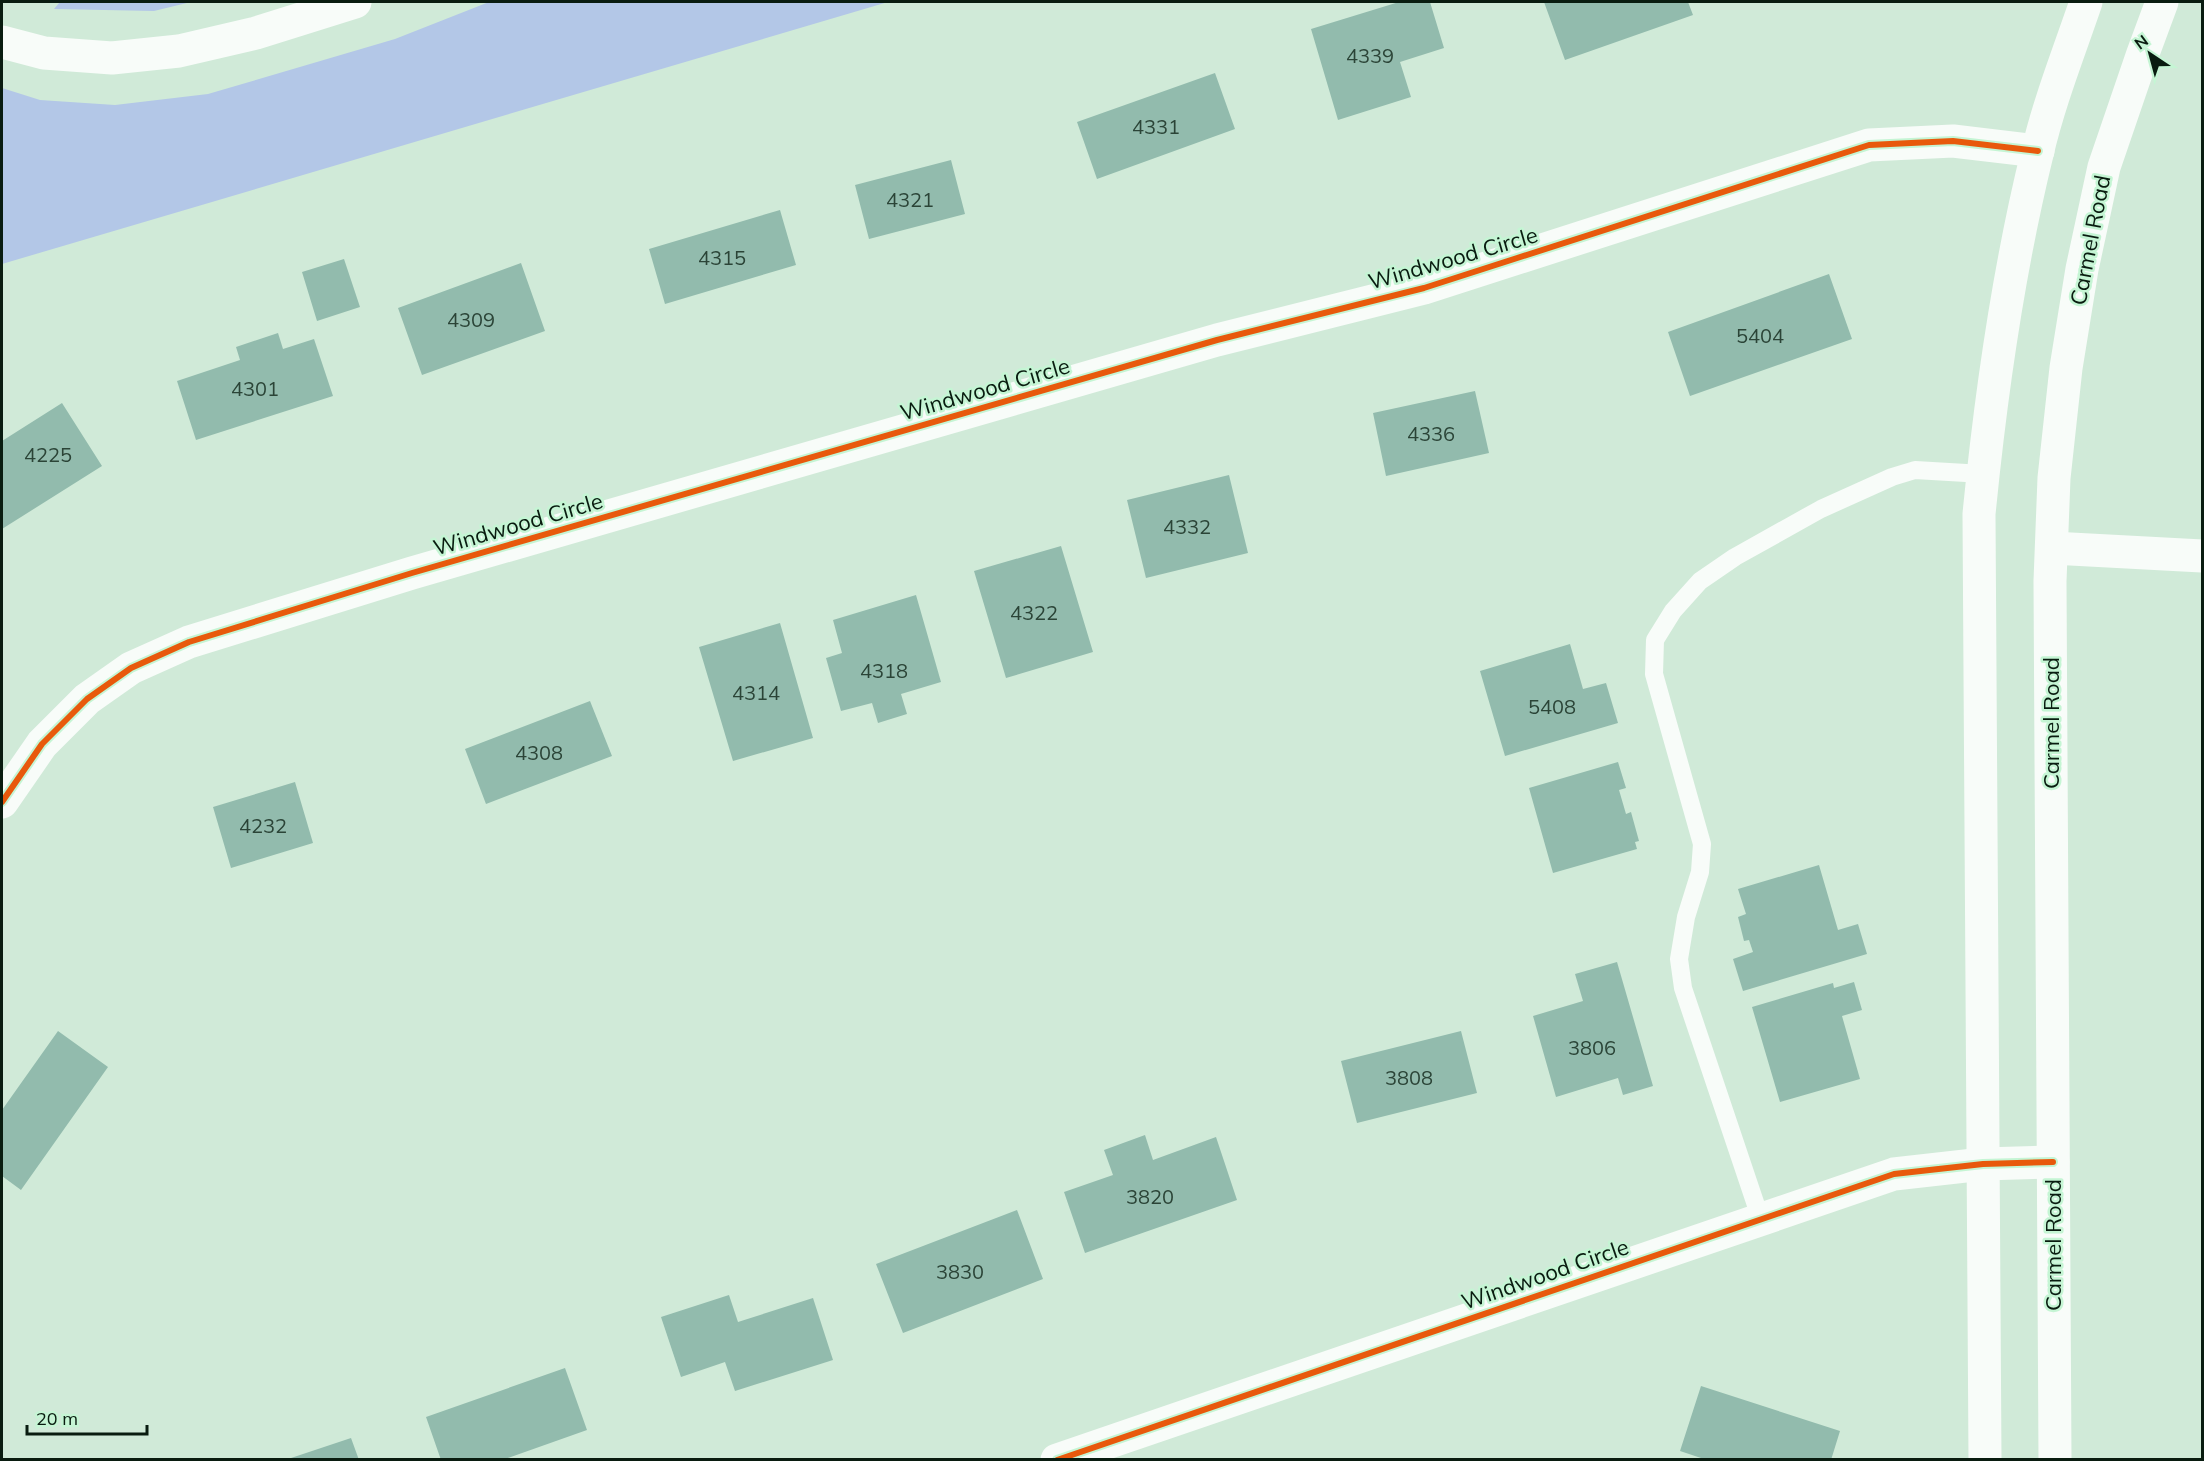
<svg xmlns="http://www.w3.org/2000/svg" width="2204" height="1461" viewBox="0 0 2204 1461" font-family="Mulish,sans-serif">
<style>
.forest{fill:#b3c7e7}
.building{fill:#92bbad}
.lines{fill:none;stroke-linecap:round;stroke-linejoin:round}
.lane{stroke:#f8fcf9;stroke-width:18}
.street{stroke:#f8fcf9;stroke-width:33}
.secondary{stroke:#f8fcf9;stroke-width:33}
.cycleway-casing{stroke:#c5f5d4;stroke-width:10}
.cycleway{stroke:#e8590c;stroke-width:6}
.labels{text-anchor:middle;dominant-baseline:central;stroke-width:5;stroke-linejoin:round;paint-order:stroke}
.number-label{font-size:20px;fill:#2b4437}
.street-label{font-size:22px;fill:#091c10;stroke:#c5f5d4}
</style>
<rect width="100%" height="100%" fill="#d0ead8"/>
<path class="forest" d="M60,2h131l-37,9 -100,-2z
M489,2h399l-886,262v-176l38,12 75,5 93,-11 187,-55z"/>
<path class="building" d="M1399,2h31l14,46 -44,14 11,35 -73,23 -27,-91z
M1544,2h144l5,13 -128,45z
M1215,73l20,56 -138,50 -20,-57z
M951,160l14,54 -96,25 -14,-54z
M780,210l16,55 -131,39 -16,-55z
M344,259l16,48 -43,14 -15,-49z
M521,263l24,68 -123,44 -24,-67z
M1829,274l23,65 -162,57 -22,-64z
M278,333l5,16 31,-10 19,57 -137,44 -19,-59 63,-21 -4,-13z
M1475,391l14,62 -103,23 -13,-63z
M62,403l40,63 -100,63v-88z
M1229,475l19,78 -102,25 -19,-78z
M1061,546l32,106 -87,26 -32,-107z
M916,595l25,87 -40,12 6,20 -29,9 -6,-20 -31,8 -15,-53 16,-5 -9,-33z
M780,623l33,115 -80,23 -34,-114z
M1570,644l13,45 23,-6 12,40 -113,33 -25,-85z
M590,701l22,55 -126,48 -21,-55z
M1618,762l8,26 -7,2 7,24 5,-2 8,29 -4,1 2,7 -84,24 -24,-85z
M295,782l18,61 -82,25 -18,-61z
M1819,865l19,65 20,-6 9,30 -124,37 -10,-32 20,-7 -4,-12 -5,1 -6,-24 8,-3 -8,-25z
M1617,962l36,124 -30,9 -5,-17 -62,19 -23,-81 50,-15 -8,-27z
M1854,982l8,28 -20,6 18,63 -80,23 -28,-95 81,-24 1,5z
M58,1031l50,36 -87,123 -19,-14v-66z
M1461,1031l16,62 -120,30 -16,-62z
M1145,1135l8,25 63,-23 21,63 -152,53 -21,-61 49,-17 -9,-25z
M1017,1210l26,69 -140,54 -27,-69z
M729,1295l9,27 75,-24 20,62 -98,31 -10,-29 -44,15 -20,-60z
M565,1368l22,62 -85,30h-61l-15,-43z
M1701,1386l139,45 -9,29h-124l-27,-9z
M351,1438l8,22h-71v-1z"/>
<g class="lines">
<path class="lane" d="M1761,1220l-78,-232 -4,-29 7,-42 14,-45 2,-28 -48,-170 1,-34 18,-29 27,-30 35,-24 86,-48 71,-32 23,-7 68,4"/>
<path class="street" d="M2,42l42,11 68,5 67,-7 77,-18 99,-31
M2052,548l150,8
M2,802l40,-58 45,-45 44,-31 58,-26 223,-69 805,-233 207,-52 445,-143 84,-4 85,10
M1057,1460l837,-286 89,-10 70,-2"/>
<path class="secondary" d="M1985,1460l-6,-946c12,-122 29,-242 58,-360 12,-52 32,-102 49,-152
M2055,1460l-5,-879 4,-103 12,-110 16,-99 22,-102 38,-111 20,-54"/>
<defs>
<path id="cycleway" d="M2,802l40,-58 45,-45 44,-31 58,-26 223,-69 805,-233 207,-52 445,-143 84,-4 85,10
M1057,1460l837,-286 89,-10 70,-2"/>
</defs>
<use href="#cycleway" class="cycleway-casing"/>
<use href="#cycleway" class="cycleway"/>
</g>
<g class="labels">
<g class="number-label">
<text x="1370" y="55">4339</text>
<text x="1156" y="126">4331</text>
<text x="910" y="199">4321</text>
<text x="722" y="257">4315</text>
<text x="471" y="319">4309</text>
<text x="1760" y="335">5404</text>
<text x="255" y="388">4301</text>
<text x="1431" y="433">4336</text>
<text x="48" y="454">4225</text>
<text x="1187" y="526">4332</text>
<text x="1034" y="612">4322</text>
<text x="884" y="670">4318</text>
<text x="756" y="692">4314</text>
<text x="1552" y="706">5408</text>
<text x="539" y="752">4308</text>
<text x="263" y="825">4232</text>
<text x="1592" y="1047">3806</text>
<text x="1409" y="1077">3808</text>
<text x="1150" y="1196">3820</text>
<text x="960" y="1271">3830</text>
</g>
<g class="street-label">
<text transform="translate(2090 240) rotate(-79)">Carmel Road</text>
<text transform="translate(1453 258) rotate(-16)">Windwood Circle</text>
<text transform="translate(985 389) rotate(-16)">Windwood Circle</text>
<text transform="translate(518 524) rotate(-16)">Windwood Circle</text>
<text transform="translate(2051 723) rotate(-90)">Carmel Road</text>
<text transform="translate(2053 1245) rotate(-90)">Carmel Road</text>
<text transform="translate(1545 1274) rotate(-19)">Windwood Circle</text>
</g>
</g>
<rect width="2204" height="1461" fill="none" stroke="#091c10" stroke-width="6"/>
<g transform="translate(2150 54) rotate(324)" stroke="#c5f5d4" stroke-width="4.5" paint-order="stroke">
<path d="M0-4.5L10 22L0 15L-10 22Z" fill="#091c10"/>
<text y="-9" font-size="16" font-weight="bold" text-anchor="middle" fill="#091c10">N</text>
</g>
<path d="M27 1425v9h120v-9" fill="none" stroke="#091c10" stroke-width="3"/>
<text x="36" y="1425" font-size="18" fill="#091c10" stroke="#c5f5d4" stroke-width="4.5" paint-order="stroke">20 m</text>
</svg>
